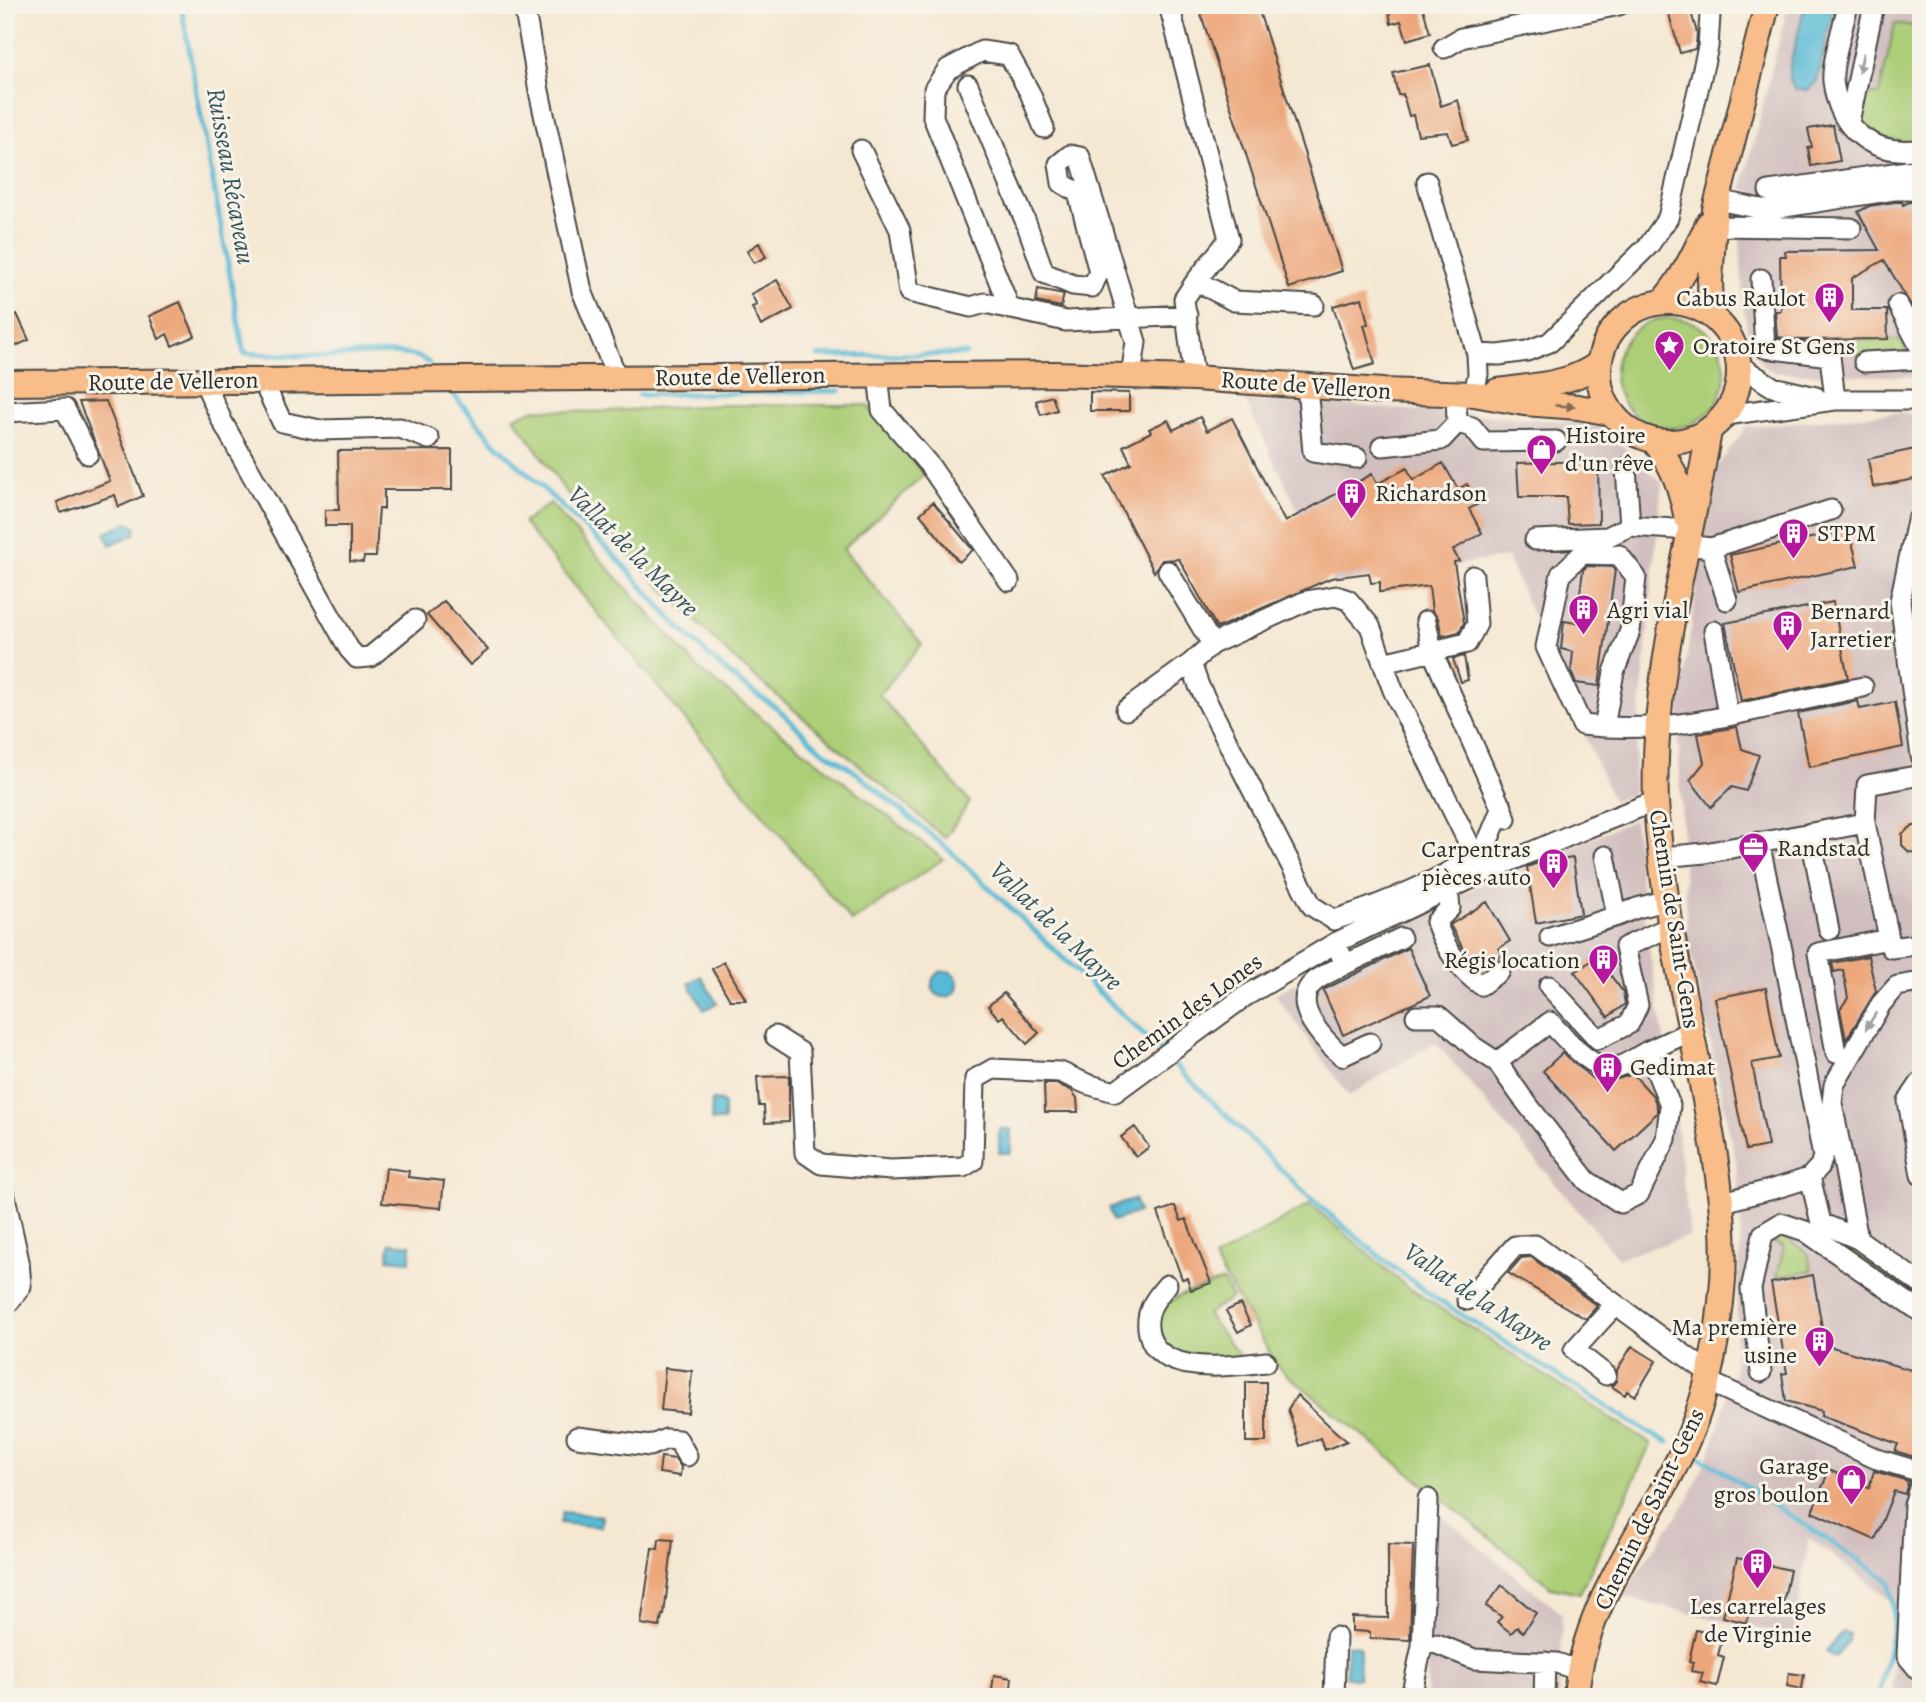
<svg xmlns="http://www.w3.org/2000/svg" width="1926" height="1702" viewBox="0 0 1926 1702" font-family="Alegreya,serif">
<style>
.industrial{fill:#d1bfbf}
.green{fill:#abce77;stroke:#6b7c51;stroke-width:2}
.water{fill:#57bad6;stroke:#417280;stroke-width:2}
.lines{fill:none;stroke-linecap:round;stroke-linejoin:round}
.stream{stroke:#57bad6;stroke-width:5}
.building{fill:#eda77b}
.minor-casing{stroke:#494744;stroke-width:23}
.major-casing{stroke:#494744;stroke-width:28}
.minor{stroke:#fff;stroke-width:19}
.major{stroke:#f8bd89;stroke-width:24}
.oneway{fill:#a0a0a0}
.oneway2{fill:#876d55}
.labels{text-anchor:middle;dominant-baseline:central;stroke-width:6;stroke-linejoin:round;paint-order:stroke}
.poi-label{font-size:24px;fill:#2b2b2b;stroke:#f7f3e8;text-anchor:start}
.street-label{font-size:24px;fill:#2b2b2b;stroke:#f7f3e8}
.water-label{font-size:26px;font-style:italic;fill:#38565e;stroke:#f7f3e8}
</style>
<rect width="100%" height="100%" fill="#f7f3e8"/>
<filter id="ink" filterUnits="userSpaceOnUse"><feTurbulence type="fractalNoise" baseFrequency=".0143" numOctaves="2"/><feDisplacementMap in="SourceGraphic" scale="14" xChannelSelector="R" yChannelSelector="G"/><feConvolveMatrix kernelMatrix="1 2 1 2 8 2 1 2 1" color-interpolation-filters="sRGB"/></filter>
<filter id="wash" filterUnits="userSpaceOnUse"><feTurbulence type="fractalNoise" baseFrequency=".00686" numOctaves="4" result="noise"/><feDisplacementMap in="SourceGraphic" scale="28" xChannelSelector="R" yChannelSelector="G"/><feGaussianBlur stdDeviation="1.57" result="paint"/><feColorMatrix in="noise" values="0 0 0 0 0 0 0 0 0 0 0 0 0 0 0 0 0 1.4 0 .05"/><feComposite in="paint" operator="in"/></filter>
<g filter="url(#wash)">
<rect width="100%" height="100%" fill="#f5e8d3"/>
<path class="industrial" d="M1788,5h133v166l-159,26 -20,-9z
M1921,178v199l-145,-4 -13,-7 -13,-21 -7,-40 -5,-111 28,8z
M1244,398l354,26 64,58 -30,313 -19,6 -106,-244 -174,26z
M1901,412l20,5v1280h-28l1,-94 -85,-65 -15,99 -173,-40 68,-99 24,-53 21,-73 7,-143 -5,-67 -49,-228 -9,-198 2,-29 32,-233 34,-47z
M1634,820l12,109 22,134 22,173 -72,22 -183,-216 -86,54 -74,-102 203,-108z
M1431,1507l131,107 -2,83h-133z"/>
<path class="green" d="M1895,23l26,4v115l-12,1 -34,-6 -14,-14 2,-28 16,-1z
M1615 373a55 55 0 1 1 110 0a55 55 0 1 1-110 0Z
M1854,340h47l7,13 -52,2z
M720,405h147l58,69 -82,75 79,95 -43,51 91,107 -25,36 -211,-179 -168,-167 -52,-75 22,-8 54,3z
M550,503l150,167 243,189 -91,63 -329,-399z
M1310,1204l96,82 245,158 -71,149 -29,-6 -272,-219 -65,-109z
M1781,1235l27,18 4,17 -35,7 7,-31 -14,-5 5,-5z
M1839,1242l82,54v6l-84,-57z
M1223,1281l9,17 -25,16 32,41v5l-4,1 -71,-11 -10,-33c20,-24 40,-27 69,-36z"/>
<path class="water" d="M1805,5h29l-17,76 -9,9h-12l-6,-10 -1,-11z
M129,522l7,6 -1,6 -25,11 -5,-12z
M932 984a13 13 0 1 1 26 0a13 13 0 1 1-26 0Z
M701,976l16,27 -13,7 -15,-27z
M712,1100l9,1 3,3v17h-13z
M999,1129h12v24h-12z
M1134,1199l5,13 -26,9 -4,-13z
M390,1243l21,2 -1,16 -22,-2z
M562,1512l40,4 -1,11 -41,-4z
M1843,1632l6,2v7l-14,17 -9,-7z
M1347,1645l13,1 -1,32 -13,-1z"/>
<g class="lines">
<path class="stream" d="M181,5l63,348c31,3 62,3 93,3 24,-1 74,-9 92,7
M818,356l148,-2
M452,393l42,49 123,116 55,62 41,40 31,26 33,22 43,41 33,21 96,80 212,201
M639,395l201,-4
M1168,1058l142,140 75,63 50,37 214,135 19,9
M1697,1457l12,5 178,117c15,37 1,72 -7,109l2,9"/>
</g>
<g id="blocks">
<path class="building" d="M1198,5h59l85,266 -53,17z
M1388,5h34l8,28 -23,7 -6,-19 -10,3z
M1689,5l8,28 -1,12 -1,4 -15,4 -12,-42z
M1430,65l11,41 17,-6 10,40 -16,4 -4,-12 -30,3 -5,-20 -4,1 -6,-22 -5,1 -5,-22z
M1833,125l7,36 -29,5 -3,-18 4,-1 -4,-18z
M1895,202h7l1,3 6,-3h12v120l-37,-62 -32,18v32h35l1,29 -87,1 -24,-3 -2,-26h6l-1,-55h6l-1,-5 94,-1 -21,-38 11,-6z
M759,243l7,14 -12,6 -7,-12z
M777,280l16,29 -32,17 -9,-19 5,-2 -6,-11z
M1038,289l26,5 -3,13 -25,-5z
M1362,298l6,26 -4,1 11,39 -21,6 -21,-64z
M180,302l15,34 -23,10 -5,-12 -8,5 -10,-23z
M17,314l12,26 -24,11v-32z
M1090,392l39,1v18h-39z
M1052,396l5,14 -16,5 -5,-14z
M106,401l37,95 -24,11 -4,-12 -54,18 -4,-11 53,-21 -31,-79z
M1200,417l7,14 25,-13 53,104 87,-48 5,10 30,-16 6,12 30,-17 15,26 9,-5 11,20 -9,5 13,24 -29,17 6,11 -5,1 10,61 -5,9 -17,4 -4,-18 -6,-7 -3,-25 -49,6v-10l-9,1 -2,-10 -38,5 -114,50 -38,-69 -17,1 -8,12 -49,-96 26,-13 -8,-17 28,-14 -2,-3 19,-9 5,10z
M1915,449l5,29 -47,9 -5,-28z
M452,450v40h-68v19h-5l-1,11 -2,37h-12l-1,5 -13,-1v-35h-25v-16h14l-1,-59z
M1598,461l1,62 -31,1 -2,-27h-47l-2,-34z
M933,502l40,48 -14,12 -39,-48z
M1849,530l9,36 -119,26 -9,-37z
M1587,566l26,1 2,3 -16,116 -23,-3 -5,-12 2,-19 -12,-3 3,-28 12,2 7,-53z
M444,601l44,49 -18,15 -43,-50z
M1833,602l15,76 -107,23 -16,-78z
M1464,656l4,24 -7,2 -8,-23z
M1858,701l2,8 35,-7 8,45 -94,20 -11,-54z
M1737,727l5,22 17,6 -13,36 -14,-4 -21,20 -21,-27 14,-17 -6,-29z
M1912,826h9v27l-12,-1 -7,-7v-11z
M1573,858l8,56 -45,9 -9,-56 8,-3z
M1487,902l23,39 -11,7 4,7 -24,13 -15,-18 -14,-25z
M1408,948l22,48 -87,39 -20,-45z
M1868,956l8,35 -30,49 -6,-31 8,-11 -5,-28 -9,2 -2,-9z
M1597,957l26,35 2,12 -17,13 -33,-45z
M724,962l22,38h-16l-18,-31z
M1766,988l13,70 -27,5 16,83 -22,4 -31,-152z
M1004,993l35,40 -12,11 -24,-28 -4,3 -11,-13z
M1562,1053l32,26 2,-2 22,2 15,-5 20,22 4,11v6l-41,38 -73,-80z
M789,1076v46l-24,1 -1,-17h-5l-2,-29z
M1044,1084h13l14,6 6,8 1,14h-33z
M1135,1127l14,20 -13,10 -15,-20z
M386,1168l23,3 -1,6 36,4 -3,27 -59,-5z
M1175,1206l6,15 5,-2 25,64 -20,7 -4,-12 -5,1 -24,-67z
M1531,1257l66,49 -11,13 -78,-46 13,-15z
M1813,1275l12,70 96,28v86l-26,-8 3,-7 -77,-28 1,-5 -36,-10 -4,-27 5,-1 -16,-90z
M1240,1304l11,21 -13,7 -12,-21z
M1632,1346l24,15 -21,35 -8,-5 -2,4 -14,-9 5,-4 1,-12z
M665,1368l27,3 -4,42 -27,-3z
M1246,1382h20v60h-20z
M1297,1395l40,38 10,8 -22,9 -5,-12 -20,8 -12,-37z
M661,1457l14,2 6,8 -1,9 -21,-3z
M1829,1470l40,18 5,-17 34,10 -3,13 -11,-3 -19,49 -63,-28z
M659,1539l14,1 -9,75h-2l-2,12 -19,-3 11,-76 6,1z
M1388,1544l25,1 -3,95 -40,-2v-6l-18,-1v-14l36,1z
M1737,1558l53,12 -10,48 -31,-7 -2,12 -24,-6z
M1502,1585l34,28 -13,19 -6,-5 -6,6 -14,-11 5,-5 -16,-11z
M1696,1630l27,6 -5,19 6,2 -7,29 -17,-4 3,-9 -12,-2 2,-9 -4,-1z
M1789,1673l15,2 -2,14 -15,-3z
M994,1675l18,3 -2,19h-19z"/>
</g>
</g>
<g filter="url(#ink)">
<use href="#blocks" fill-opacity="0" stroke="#494744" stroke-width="2"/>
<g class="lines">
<defs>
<path id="minor" d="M524,5l15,86 43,200 35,86
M1169,5l60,234 -33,42
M1848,5c-4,18 -17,60 -15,76 6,49 40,76 88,68
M1444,48l17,-10 158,-33
M968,85l59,140 17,48 29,12 19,2 7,-15 -21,-79 -16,-10 -3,-19 11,-9 10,2 56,185 -5,34
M1849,122l25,-117
M861,150l39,80 9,62 62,15 14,-4 81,18 121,-6
M1427,182l50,172
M1769,191l152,-22
M1717,200l49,10 128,-20h27
M1713,226l138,2
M1761,279l4,69 65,8 5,44
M1898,305l23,44
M1010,309l-77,-192 1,-28 14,-20 34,-18 27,4 21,38 14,35
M1864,362l57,-3
M1740,366l33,21 43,10
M878,375l4,35 48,56 79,115
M1194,378l-10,-79 12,-18 38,20 80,4
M262,380l20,42 38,8 80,-2 29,11
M204,381l18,40 127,228 8,9 13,-1 45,-37
M1307,386l6,66 44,6
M1474,394l4,-20 -1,-20 22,1 28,-4 23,-9 99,-97 19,-27 40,-171 2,-32 -3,-10
M5,412l60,-3 23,45
M1726,415l109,-15h86
M1457,423l15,4 12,15 72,-1
M1382,446l59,-6 16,-17 -1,-30
M1626,468l4,58 58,4
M1921,520l-4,1 -17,80 21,155
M1535,540l72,-3 23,-11
M1686,545l25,3 120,-38
M1711,548l16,52
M1168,571l44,73
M1426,621l6,30 74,168
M1191,663l8,23 113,220 22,14c35,-11 134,-48 153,-78 6,-11 10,-24 15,-35
M1383,663l10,27 86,174
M1126,710l65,-47 21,-19 94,-43 30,-5 12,4 22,26 13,37 84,-20 10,-19 -4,-48
M1728,716l135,-29
M1604,727l10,-55 16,-41 6,-54 -17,-22 -37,-1 -21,20 -15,73 36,78c52,6 95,1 146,-9l-14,-85
M1921,775l-54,10 -2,38 26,125 30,-4
M1810,833l19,97
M1759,842l29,136 35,178 -3,10 -10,11 11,46 37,16
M1605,856l12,60 20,-8 31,-8
M1662,857l43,-4 160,-30
M1448,890l2,18 -14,14c8,24 24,49 45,63l19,-14
M1550,937l67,-21
M1337,942l7,23c-9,5 -22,10 -30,17 -26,22 11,59 28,74l28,-13
M1344,965l57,-27
M1921,982l-24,4 -16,18 -47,81 -2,18 26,136 63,45
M1549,986l49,53 31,-15 9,-19 -13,-58 47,-21
M1416,1016h23l35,31 23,15
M775,1036l25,16 5,101 16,11 70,6 72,-3 10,-6 2,-82 18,-10 67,3 27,12 28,8 129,-95 93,-55 146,-69 104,-45 69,-27
M1648,1051c-10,5 -20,13 -31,16 -23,7 -52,-29 -67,-45l-53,40 24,34 66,85 34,22 18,-9 27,-55 4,-34 -22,-54 43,-20
M1836,1053l-18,-100 71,-14
M1921,1082l-13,19 13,74
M5,1197l14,64 2,25 -11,15 -5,1
M1722,1203c29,-10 60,-14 88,-26
M1167,1285c-13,15 -23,28 -18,49 10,43 85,32 117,28
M1467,1300l48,-54 20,-1 174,128
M1761,1372l-10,-83 12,-55 18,-11 24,8 116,81
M1606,1375l-32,-25 41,-45
M1707,1381l170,78 44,13
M577,1437l73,9 16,-7 12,1 9,16
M1921,1482l-7,23 -7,151 14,17
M1437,1644l37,15 83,4 23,8
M1334,1697l2,-60
M1411,1697l11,-51 6,-147
M1544,1697l1,-35"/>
<path id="major" d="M1599 372a70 70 0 1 1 140 0a70 70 0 1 1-140 0Z
M1662,302c21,-23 33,-50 46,-78
M1711,315l-1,-35 5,-70 52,-205
M5,383l1049,-9 140,4 189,13 91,3 50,9 54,4 33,6
M1497,391c34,-5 75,-6 102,-28
M1654,441c20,25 27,48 33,78
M1576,1697c7,-99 78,-176 114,-263 20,-48 29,-102 33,-154 4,-68 -9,-134 -22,-201 -19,-92 -40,-185 -45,-278 -5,-125 33,-248 53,-370"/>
</defs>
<use href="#minor" class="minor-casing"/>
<use href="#major" class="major-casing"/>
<use href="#minor" class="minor"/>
<use href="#major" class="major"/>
</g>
<defs><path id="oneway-solid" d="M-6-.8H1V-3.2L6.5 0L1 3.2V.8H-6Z" transform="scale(1.75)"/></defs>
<g class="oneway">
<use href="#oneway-solid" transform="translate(1861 63) rotate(102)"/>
<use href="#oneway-solid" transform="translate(1871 1021) rotate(122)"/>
</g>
<use class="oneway2" href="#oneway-solid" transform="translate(1565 406) rotate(3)"/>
</g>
<defs>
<symbol id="building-pin" viewBox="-11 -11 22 30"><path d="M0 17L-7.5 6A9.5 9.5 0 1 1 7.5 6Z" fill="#b5179e" stroke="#f7f3e8"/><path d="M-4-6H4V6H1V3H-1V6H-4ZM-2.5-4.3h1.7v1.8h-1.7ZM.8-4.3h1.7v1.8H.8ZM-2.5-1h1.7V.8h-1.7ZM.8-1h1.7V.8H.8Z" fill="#fff"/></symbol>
<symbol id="sight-pin" viewBox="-11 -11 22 30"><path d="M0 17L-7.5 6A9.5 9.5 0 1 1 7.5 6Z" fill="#b5179e" stroke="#f7f3e8"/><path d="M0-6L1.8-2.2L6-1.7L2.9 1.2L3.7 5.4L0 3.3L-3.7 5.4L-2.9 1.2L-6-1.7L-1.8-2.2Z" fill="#fff"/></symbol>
<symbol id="shop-pin" viewBox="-11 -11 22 30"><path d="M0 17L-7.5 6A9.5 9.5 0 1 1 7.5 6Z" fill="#b5179e" stroke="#f7f3e8"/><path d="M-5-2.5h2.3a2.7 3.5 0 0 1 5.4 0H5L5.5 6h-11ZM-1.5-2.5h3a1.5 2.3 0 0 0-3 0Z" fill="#fff"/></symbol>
<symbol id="office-pin" viewBox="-11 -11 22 30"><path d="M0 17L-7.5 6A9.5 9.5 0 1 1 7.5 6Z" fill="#b5179e" stroke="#f7f3e8"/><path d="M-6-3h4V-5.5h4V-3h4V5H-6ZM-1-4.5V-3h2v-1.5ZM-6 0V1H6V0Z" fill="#fff"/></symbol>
</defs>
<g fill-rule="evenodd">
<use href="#building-pin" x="1812" y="280" width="35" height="47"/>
<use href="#sight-pin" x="1652" y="328" width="35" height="47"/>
<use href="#shop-pin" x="1524" y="432" width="35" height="47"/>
<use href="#building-pin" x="1334" y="476" width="35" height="47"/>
<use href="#building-pin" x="1776" y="516" width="35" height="47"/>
<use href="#building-pin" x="1566" y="592" width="35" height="47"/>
<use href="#building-pin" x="1770" y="608" width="35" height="47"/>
<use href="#office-pin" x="1736" y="830" width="35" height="47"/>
<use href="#building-pin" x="1536" y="846" width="35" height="47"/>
<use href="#building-pin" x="1586" y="942" width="35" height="47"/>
<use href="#building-pin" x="1590" y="1050" width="35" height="47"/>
<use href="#building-pin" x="1802" y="1324" width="35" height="47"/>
<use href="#shop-pin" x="1834" y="1462" width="35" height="47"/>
<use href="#building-pin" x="1740" y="1546" width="35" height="47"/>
</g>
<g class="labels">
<g class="poi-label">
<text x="1806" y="298" text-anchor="end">Cabus Raulot</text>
<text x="1693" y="346">Oratoire St Gens</text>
<text x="1565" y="435">Histoire<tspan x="1565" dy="28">d'un rêve</tspan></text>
<text x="1375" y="493">Richardson</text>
<text x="1817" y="533">STPM</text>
<text x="1607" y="610">Agri vial</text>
<text x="1810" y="611">Bernard<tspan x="1810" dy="28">Jarretier</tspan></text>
<text x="1777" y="848">Randstad</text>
<text x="1531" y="849" text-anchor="end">Carpentras<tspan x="1531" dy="28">pièces auto</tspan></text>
<text x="1580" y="960" text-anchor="end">Régis location</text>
<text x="1630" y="1067">Gedimat</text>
<text x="1797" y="1327" text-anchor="end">Ma première<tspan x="1797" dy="28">usine</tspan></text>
<text x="1829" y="1466" text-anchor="end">Garage<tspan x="1829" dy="28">gros boulon</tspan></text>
<text x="1758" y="1606" text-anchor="middle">Les carrelages<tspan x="1758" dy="28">de Virginie</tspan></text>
</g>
<g class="street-label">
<text transform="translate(740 376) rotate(-1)">Route de Velleron</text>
<text transform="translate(173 381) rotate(-1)">Route de Velleron</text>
<text transform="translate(1306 385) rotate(4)">Route de Velleron</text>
<text transform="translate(1675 919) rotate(81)">Chemin de Saint-Gens</text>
<text transform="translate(1187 1011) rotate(-36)">Chemin des Lones</text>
<text transform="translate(1649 1509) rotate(-64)">Chemin de Saint-Gens</text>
</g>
<g class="water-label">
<text transform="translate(231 176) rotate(80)">Ruisseau Récaveau</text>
<text transform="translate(633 551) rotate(45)">Vallat de la Mayre</text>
<text transform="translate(1056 926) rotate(44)">Vallat de la Mayre</text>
<text transform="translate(1478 1297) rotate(34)">Vallat de la Mayre</text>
</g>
</g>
<rect width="1926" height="1702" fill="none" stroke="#f7f3e8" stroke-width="28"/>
</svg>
